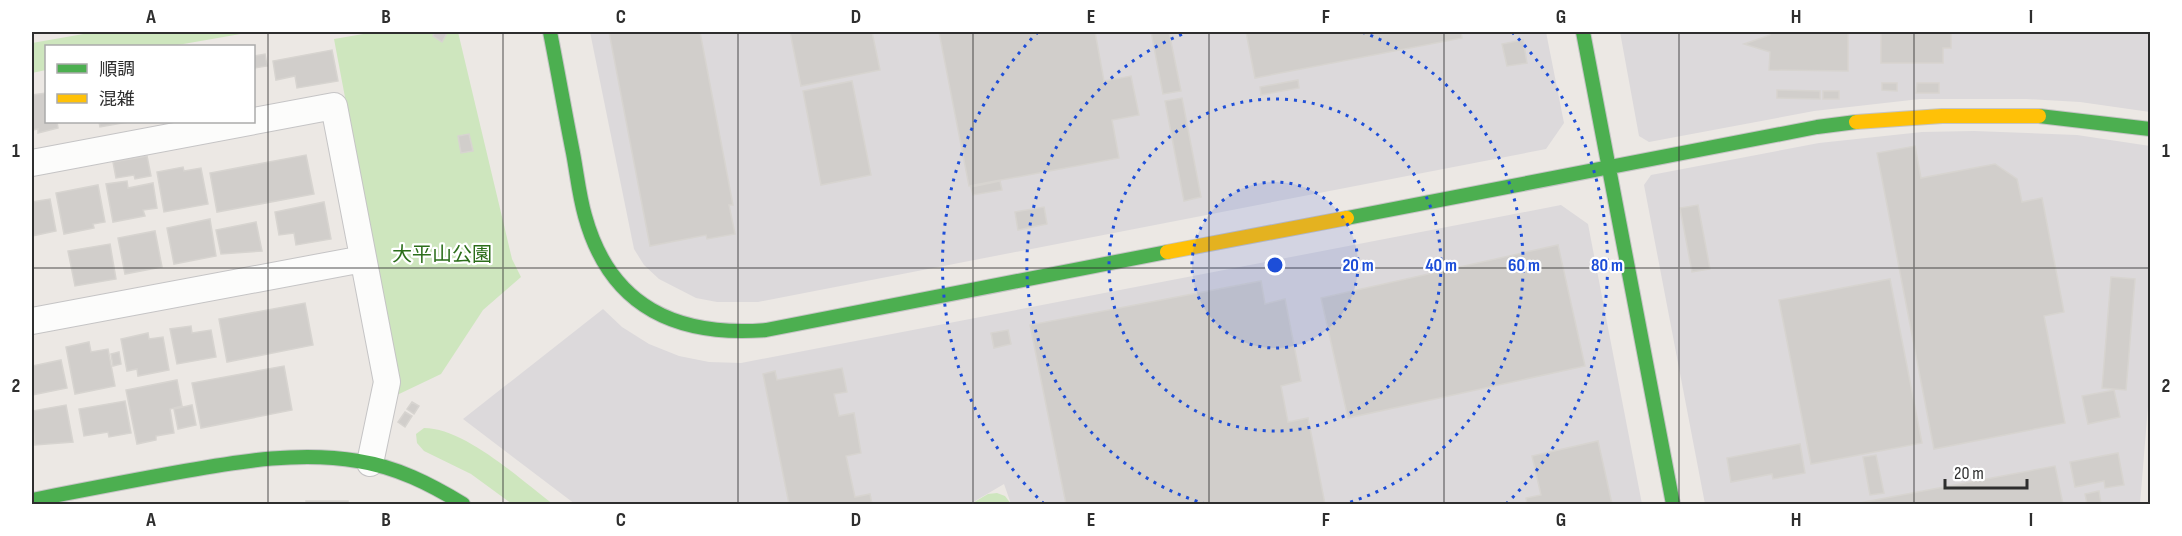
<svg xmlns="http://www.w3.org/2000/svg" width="2182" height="536" viewBox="0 0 2182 536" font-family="'Sofia Sans Condensed','Noto Sans JP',sans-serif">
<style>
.industrial{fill:#dcd9db}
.green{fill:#cee6be}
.building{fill:#d1cecb;stroke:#d7d4d0;stroke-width:1.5}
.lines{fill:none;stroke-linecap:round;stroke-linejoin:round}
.street-casing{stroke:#c5c4c5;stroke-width:28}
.fast-casing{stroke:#c5c4c5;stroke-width:16}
.slow-casing{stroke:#c5c4c5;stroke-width:16}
.street{stroke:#fcfcfb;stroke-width:26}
.fast{stroke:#4caf50;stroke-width:14}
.slow{stroke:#ffc107;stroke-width:14}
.grid{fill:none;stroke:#2e2e2e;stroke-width:1.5;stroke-opacity:0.55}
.ring{fill:none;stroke:#1d4ed8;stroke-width:3;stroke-dasharray:3 6}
.labels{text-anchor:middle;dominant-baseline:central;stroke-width:4.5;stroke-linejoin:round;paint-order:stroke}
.park-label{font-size:20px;fill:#2c6e1b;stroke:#fff}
.centre{fill:#1d4ed8;stroke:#fff;stroke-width:3}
.ring-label{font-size:18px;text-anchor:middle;font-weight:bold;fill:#1d4ed8;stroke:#fff;stroke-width:4.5;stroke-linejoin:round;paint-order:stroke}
.neatline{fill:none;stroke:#2e2e2e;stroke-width:2}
.grid-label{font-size:20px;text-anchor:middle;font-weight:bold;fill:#2e2e2e}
</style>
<rect width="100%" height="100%" fill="#ece8e4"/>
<path class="industrial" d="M590,32h956l18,91 -18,26 -788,153h-41l-21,-4 -37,-19 -15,-14 -10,-16z
M1620,32h530v80l-70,-10 -53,-3h-107l-106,12 -165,31 -10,-6z
M1974,131l103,4 73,11v236l-10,122h-435l-61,-319 7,-10 168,-32 103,-11z
M1561,205l27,19 54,280h-631l-7,-20 -34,20h-395l-112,-85 140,-110 19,18 27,17 30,12 30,6 32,1z"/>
<path class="green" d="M95,32h157l-80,14h-126v24l-14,3v-30z
M375,32h83l54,227 9,18 -38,33 -42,64 -44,21 2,-12 -65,-344z
M424,428c41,0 97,52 129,76h-41l-41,-30 -47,-23 -7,-8 -1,-9z
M997,493l8,3 6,8h-40l17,-10z"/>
<path class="building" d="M435,32l12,1 -5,9 -9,-6z
M609,32h91l33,173h-4l6,29 -28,5 -1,-4 -56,11z
M790,32h82l8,38 -79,16z
M939,32h156l9,49 27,-5 8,39 -27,5 7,38 -150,28z
M1151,32h18l12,59 -18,3z
M1246,32h215l1,6 -207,40z
M1770,32h78v39l-79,-1 1,-18 -26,-8 26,-9z
M1881,32h70v16h-8v15h-62z
M1523,40l4,23 -20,3 -5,-22z
M332,50l6,31 -41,7 -2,-12 -19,4 -3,-19z
M265,54l2,12 -12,2 -1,-12z
M1298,80l1,8 -38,7 -1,-8z
M852,81l19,94 -50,10 -18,-94z
M1882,83h15v8l-15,-1z
M1917,83h22v10h-23z
M1777,90l43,1v8l-43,-1z
M1823,91h16v8h-16z
M46,93v29h11l1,6 -20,5v-4l-6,1v-35z
M1182,98l19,99 -17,4 -19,-100z
M99,122h29l-28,5z
M469,134l4,17 -12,2 -3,-17z
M1915,146l6,32 74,-14 22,15 5,23 20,-4 22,114 -20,4 21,107 -131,26 -57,-296z
M306,155l8,39 -97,18 -7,-39z
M147,156l4,20 -16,3 -1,-4 -18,3 -3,-16z
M183,167l1,4 17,-3 7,36 -44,8 -7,-40z
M127,181l1,7 25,-5 4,25 -14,2 2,6 -32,6 -7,-38z
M1000,181l2,9 -29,5 -2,-8z
M98,185l7,37 -12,2 1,4 -30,6 -8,-41z
M50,199l6,32 -24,5v-34z
M324,202l7,37 -35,6 -2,-12 -15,2 -4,-23z
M1698,205l12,64 -18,3 -12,-64z
M1044,207l3,17 -29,6 -3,-18z
M210,219l6,37 -42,8 -7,-36z
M256,222l6,29 -41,3 -5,-24z
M155,231l7,36 -37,7 -7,-36z
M110,244l6,35 -41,7 -7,-35z
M1558,245l27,121 -237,52 -27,-120z
M2111,277l24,2 -9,111 -24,-2z
M1890,279l32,164 -111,21 -32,-164z
M1261,281l4,23 20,-5 16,82 -20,5 7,36 20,-4 17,86h-259l-36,-179z
M305,303l8,42 -86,17 -8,-43z
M191,326l1,7 19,-3 5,27 -39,7 -7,-35z
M1008,330l3,14 -17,4 -3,-15z
M148,333l1,6 14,-2 6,33 -31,6 -1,-7 -10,2 -6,-32z
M89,342l2,10 17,-3 7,37 -40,8 -9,-47z
M119,352l2,12 -8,2 -2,-12z
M61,360l6,28 -35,7v-29z
M284,366l8,44 -91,18 -9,-45z
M842,368l5,24 -13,2 5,22 15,-3 7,40 -15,3 9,41 15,-3 2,10h-83l-26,-130 12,-3 2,9z
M177,380l5,26 -12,3 4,24 -18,3v4l-19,4 -11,-54z
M2114,390l6,27 -32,7 -6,-28z
M125,401l6,32 -22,4 -1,-5 -24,4 -5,-27z
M412,402l7,4 -5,8 -7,-5z
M66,405l7,37 -38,3 -3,-34z
M192,405l4,20 -18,4 -4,-20z
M405,412l7,4 -7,11 -7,-5z
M1598,441l14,63h-85l-1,-6 15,-3 -9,-39z
M1800,444l5,29 -32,6 -1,-5 -41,8 -4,-24z
M2118,453l6,32 -19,3 -1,-7 -29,6 -5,-25z
M1876,455l8,38 -14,2 -7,-38z
M2055,466l8,38h-209z
M2099,491l2,13h-14l-2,-10z
M306,501h42v3h-42z"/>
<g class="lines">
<defs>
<path id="street" d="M32,163l302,-57 53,276 -17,81
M32,321l331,-62"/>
<path id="fast" d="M550,32c8,40 15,81 23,121 4,21 6,42 12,63 25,91 92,121 181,114l401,-78
M1583,32l90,472
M2039,116l111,13
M1347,218l470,-91 39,-5
M32,500c51,-10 102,-20 153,-29 57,-10 116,-20 173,-10 39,6 72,23 105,43"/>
<path id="slow" d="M1856,122l86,-6h97
M1167,252l180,-34"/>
</defs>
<use href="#street" class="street-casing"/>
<use href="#fast" class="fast-casing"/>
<use href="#slow" class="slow-casing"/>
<use href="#street" class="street"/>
<use href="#fast" class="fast"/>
<use href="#slow" class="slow"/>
</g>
<path class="grid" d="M268,32v472M503,32v472M738,32v472M973,32v472M1209,32v472M1444,32v472M1679,32v472M1914,32v472M32,268h2118"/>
<circle cx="1275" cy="265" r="83" fill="#1d4ed8" fill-opacity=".12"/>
<g class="ring">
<circle cx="1275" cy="265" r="83"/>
<circle cx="1275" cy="265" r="166"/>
<path d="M1206 504A249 249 0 0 1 1188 32M1362 32A249 249 0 0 1 1344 504"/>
<path d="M1044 504A332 332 0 0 1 1038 32M1512 32A332 332 0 0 1 1506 504"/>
</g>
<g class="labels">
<g class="park-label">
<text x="442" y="255">大平山公園</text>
</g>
</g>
<circle cx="1275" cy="265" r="9" class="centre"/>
<g class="ring-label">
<text x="1358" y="271">20 m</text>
<text x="1441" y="271">40 m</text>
<text x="1524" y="271">60 m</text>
<text x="1607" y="271">80 m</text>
</g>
<rect width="2182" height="536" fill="none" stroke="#ffffff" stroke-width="66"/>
<rect x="45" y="45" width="210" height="78" fill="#ffffff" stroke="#ababab" stroke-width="1.5"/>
<rect x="57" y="64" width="30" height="9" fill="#4caf50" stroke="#ababab" stroke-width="1.5"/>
<text x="99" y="75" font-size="18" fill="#2e2e2e">順調</text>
<rect x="57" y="94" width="30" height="9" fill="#ffc107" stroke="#ababab" stroke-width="1.5"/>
<text x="99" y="105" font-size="18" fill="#2e2e2e">混雑</text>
<path d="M1945 479v9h82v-9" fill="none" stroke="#2e2e2e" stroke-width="3"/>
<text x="1954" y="479" font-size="18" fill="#2e2e2e" stroke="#ffffff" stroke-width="4.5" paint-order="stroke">20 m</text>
<rect x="33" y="33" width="2116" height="470" class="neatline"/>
<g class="grid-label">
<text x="151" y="23">A</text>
<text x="386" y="23">B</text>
<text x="621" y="23">C</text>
<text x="856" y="23">D</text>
<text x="1091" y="23">E</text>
<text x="1326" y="23">F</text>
<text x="1561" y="23">G</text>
<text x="1796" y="23">H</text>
<text x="2031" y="23">I</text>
<text x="16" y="157">1</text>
<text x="2166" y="157">1</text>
<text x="16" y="392">2</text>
<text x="2166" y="392">2</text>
<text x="151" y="526">A</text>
<text x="386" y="526">B</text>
<text x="621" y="526">C</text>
<text x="856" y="526">D</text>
<text x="1091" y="526">E</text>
<text x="1326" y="526">F</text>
<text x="1561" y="526">G</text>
<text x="1796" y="526">H</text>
<text x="2031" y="526">I</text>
</g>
</svg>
